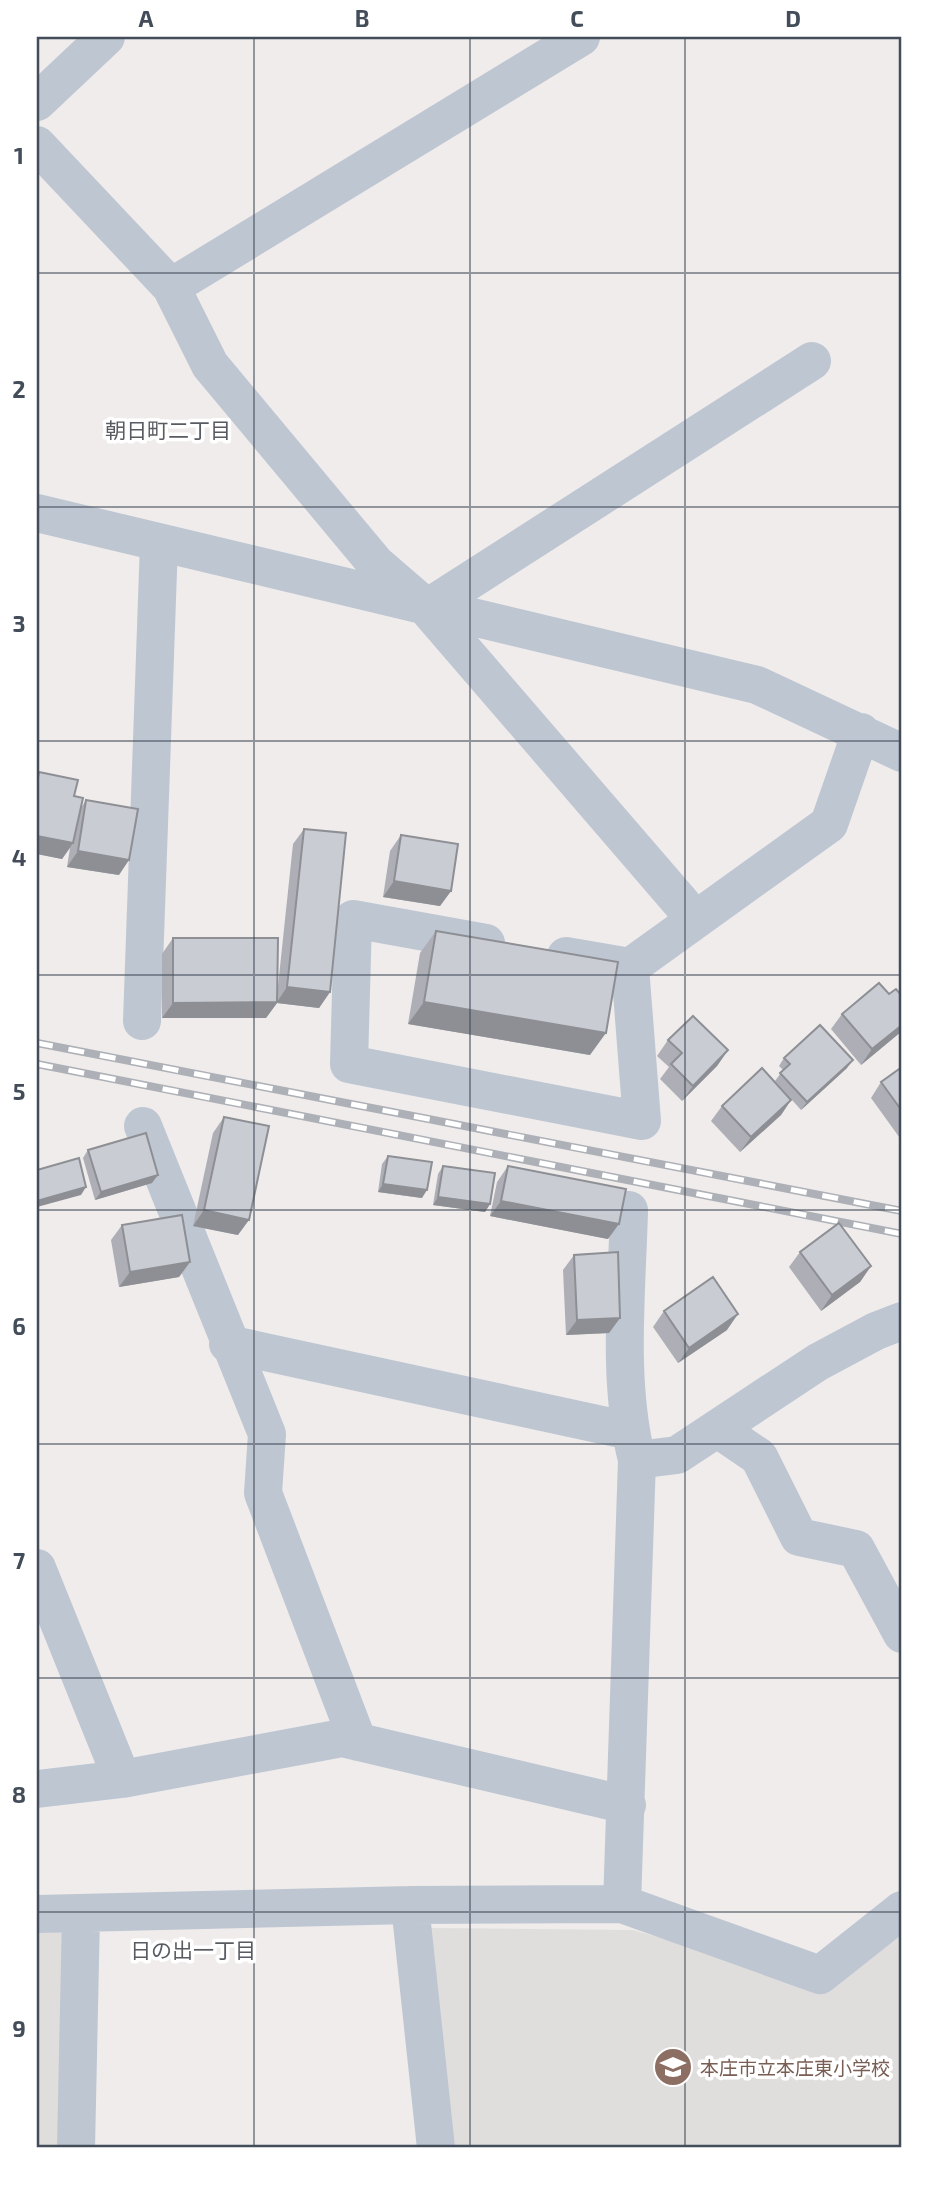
<svg xmlns="http://www.w3.org/2000/svg" width="939" height="2185" viewBox="0 0 939 2185" font-family="'Exo 2','Noto Sans JP',sans-serif">
<style>
.education{fill:#e0dddd}
.lines{fill:none;stroke-linecap:round;stroke-linejoin:round}
.minor{stroke:#bec6d2;stroke-width:38}
.rail-casing{stroke:#adb0b6;stroke-width:8}
.rail{stroke:#fff;stroke-width:5;stroke-dasharray:16;stroke-linecap:butt}
.wall{fill:#aeafb6}
.shaded-wall{fill:#8d8f94}
.building{fill:#caccd4;stroke:#8d8f94;stroke-width:2}
.grid{fill:none;stroke:#434c59;stroke-width:2;stroke-opacity:0.55}
.labels{text-anchor:middle;dominant-baseline:central;stroke-width:7;stroke-linejoin:round;paint-order:stroke}
.education-label{font-size:19px;fill:#785e54;stroke:#fff;text-anchor:start}
.neighbourhood-label{font-size:21px;fill:#585b61;stroke:#fff}
.neatline{fill:none;stroke:#434c59;stroke-width:2.5}
.grid-label{font-size:23px;text-anchor:middle;font-weight:bold;fill:#434c59}
</style>
<rect width="100%" height="100%" fill="#efeceb"/>
<path class="education" d="M428,1928l205,2 196,56 73,-51v213h-448z
M37,1931l29,1 -5,216h-24z"/>
<g class="lines">
<path class="minor" d="M37,102l69,-65
M37,145l134,142 39,78 166,199 51,44 268,311
M171,287l410,-250
M37,513l720,172 145,68
M427,608l385,-247
M486,943l-133,-24 -4,145 293,57 -12,-154
M566,956l64,11 199,-143 32,-92
M142,1021l17,-478
M143,1126l124,308 -4,59 95,249
M228,1344l402,87
M718,1429l41,28 40,80 57,12 46,85
M637,1460l40,-5 141,-93 58,-31 26,-10
M37,1568l85,211
M37,1789l85,-10 220,-41 285,67
M622,1904l15,-444c-20,-80 -10,-168 -8,-250
M410,1905l26,243
M37,1914l373,-9 212,-1 198,71 82,-65
M76,2148l5,-233"/>
<defs>
<path id="rail" d="M37,1043l865,168
M37,1064l865,170"/>
</defs>
<use href="#rail" class="rail-casing"/>
<use href="#rail" class="rail"/>
</g>
<path class="wall" d="M39,772l35,24 7,12 5,-8 33,75 -52,-8 3,-19 -8,11 -25,-5v-79z
M304,829l26,163 -11,16 -42,-5 -11,15h-104v-64l11,-16 104,57 16,-151z
M401,835l50,56 -11,15 -57,-9 7,-46z
M436,931l154,124 -182,-31 12,-71z
M902,996v35l-41,34 -30,-36 11,-15z
M668,1040l60,10 -11,16 -35,35 -22,-22 9,-12 -12,-11z
M784,1058l63,10 -46,42 -26,-29 8,-11 -4,-4z
M902,1067v74l-31,-43 10,-16z
M791,1100l-10,15 -41,37 -29,-31 11,-15z
M224,1117l14,118 -45,-9 20,-93z
M88,1150l64,33 -57,17 -12,-42z
M388,1156l34,42 -44,-6 4,-28z
M443,1166l47,38 -5,8 -52,-7 5,-31z
M508,1166l100,73 -118,-23 7,-34z
M122,1225l68,37 -11,15 -60,10 -8,-47z
M800,1252l71,14 -11,16 -39,29 -32,-44z
M574,1255l46,63 -11,15 -43,2 -3,-65z
M664,1311l63,19 -49,33 -25,-36z"/>
<path class="shaded-wall" d="M37,836l36,7 -11,16 -25,-5z
M78,851l51,9 -10,15 -52,-8z
M394,881l57,10 -11,15 -57,-9z
M287,987l43,5 -11,16 -42,-5 -11,15h-104l11,-15 104,-1z
M424,1002l182,31 -16,22 -182,-31z
M902,1025v6l-41,34 11,-16z
M728,1050l-11,16 -35,35 11,-15z
M853,1060l-6,8 -46,42 6,-8z
M791,1100l-10,15 -41,37 11,-15z
M158,1175l-6,8 -57,17 6,-8z
M383,1184l44,6 -5,8 -44,-6z
M86,1187l-5,8 -44,12v-6z
M438,1197l52,7 -5,8 -52,-7z
M501,1201l118,23 -11,15 -118,-23z
M204,1210l45,10 -11,15 -45,-9z
M190,1262l-11,15 -60,10 11,-15z
M871,1266l-11,16 -39,29 11,-16z
M738,1314l-11,16 -49,33 11,-15z
M620,1318l-11,15 -43,2 11,-15z"/>
<path class="building" d="M39,772l39,8 -4,16 9,2 -10,45 -36,-7v-53z
M86,800l52,9 -9,51 -51,-9z
M304,829l42,4 -16,159 -43,-5z
M401,835l57,9 -7,47 -57,-10z
M436,931l182,31 -12,71 -182,-31z
M173,938h105l-1,64 -104,1z
M879,983l10,11 7,-5 6,7v29l-30,24 -30,-35z
M693,1016l35,34 -35,36 -22,-22 11,-11 -14,-13z
M820,1025l33,35 -46,42 -27,-29 10,-9 -6,-6z
M902,1067v44l-21,-29z
M762,1068l29,32 -40,37 -29,-31z
M224,1117l45,9 -20,94 -45,-10z
M146,1133l12,42 -57,17 -13,-42z
M388,1156l44,6 -5,28 -44,-6z
M79,1158l7,29 -49,14v-31z
M443,1166l52,7 -5,31 -52,-7z
M508,1166l118,23 -7,35 -118,-23z
M182,1215l8,47 -60,10 -8,-47z
M839,1223l32,43 -39,29 -32,-43z
M618,1252l2,66 -43,2 -3,-65z
M713,1277l25,37 -49,34 -25,-37z"/>
<path class="grid" d="M254,37v2111M470,37v2111M685,37v2111M37,273h865M37,507h865M37,741h865M37,975h865M37,1210h865M37,1444h865M37,1678h865M37,1912h865"/>
<defs>
<symbol id="school-disc" viewBox="-11 -11 22 22"><circle r="9.5" fill="#8d6e63" stroke="#fff"/><path d="M0-5L7-2L0 1L-7-2ZM-4 1L0 2.5L4 1V4Q0 6-4 4Z" fill="#fff"/></symbol>
</defs>
<g fill-rule="evenodd">
<use href="#school-disc" x="651" y="2045" width="44" height="44"/>
</g>
<g class="labels">
<g class="education-label">
<text x="700" y="2067">本庄市立本庄東小学校</text>
</g>
<g class="neighbourhood-label">
<text x="168" y="429">朝日町二丁目</text>
<text x="193" y="1949">日の出一丁目</text>
</g>
</g>
<rect width="939" height="2185" fill="none" stroke="#ffffff" stroke-width="77"/>
<rect x="38" y="38" width="862" height="2108" class="neatline"/>
<g class="grid-label">
<text x="146" y="27">A</text>
<text x="362" y="27">B</text>
<text x="577" y="27">C</text>
<text x="793" y="27">D</text>
<text x="19" y="164">1</text>
<text x="19" y="398">2</text>
<text x="19" y="632">3</text>
<text x="19" y="866">4</text>
<text x="19" y="1100">5</text>
<text x="19" y="1335">6</text>
<text x="19" y="1569">7</text>
<text x="19" y="1803">8</text>
<text x="19" y="2037">9</text>
</g>
</svg>
